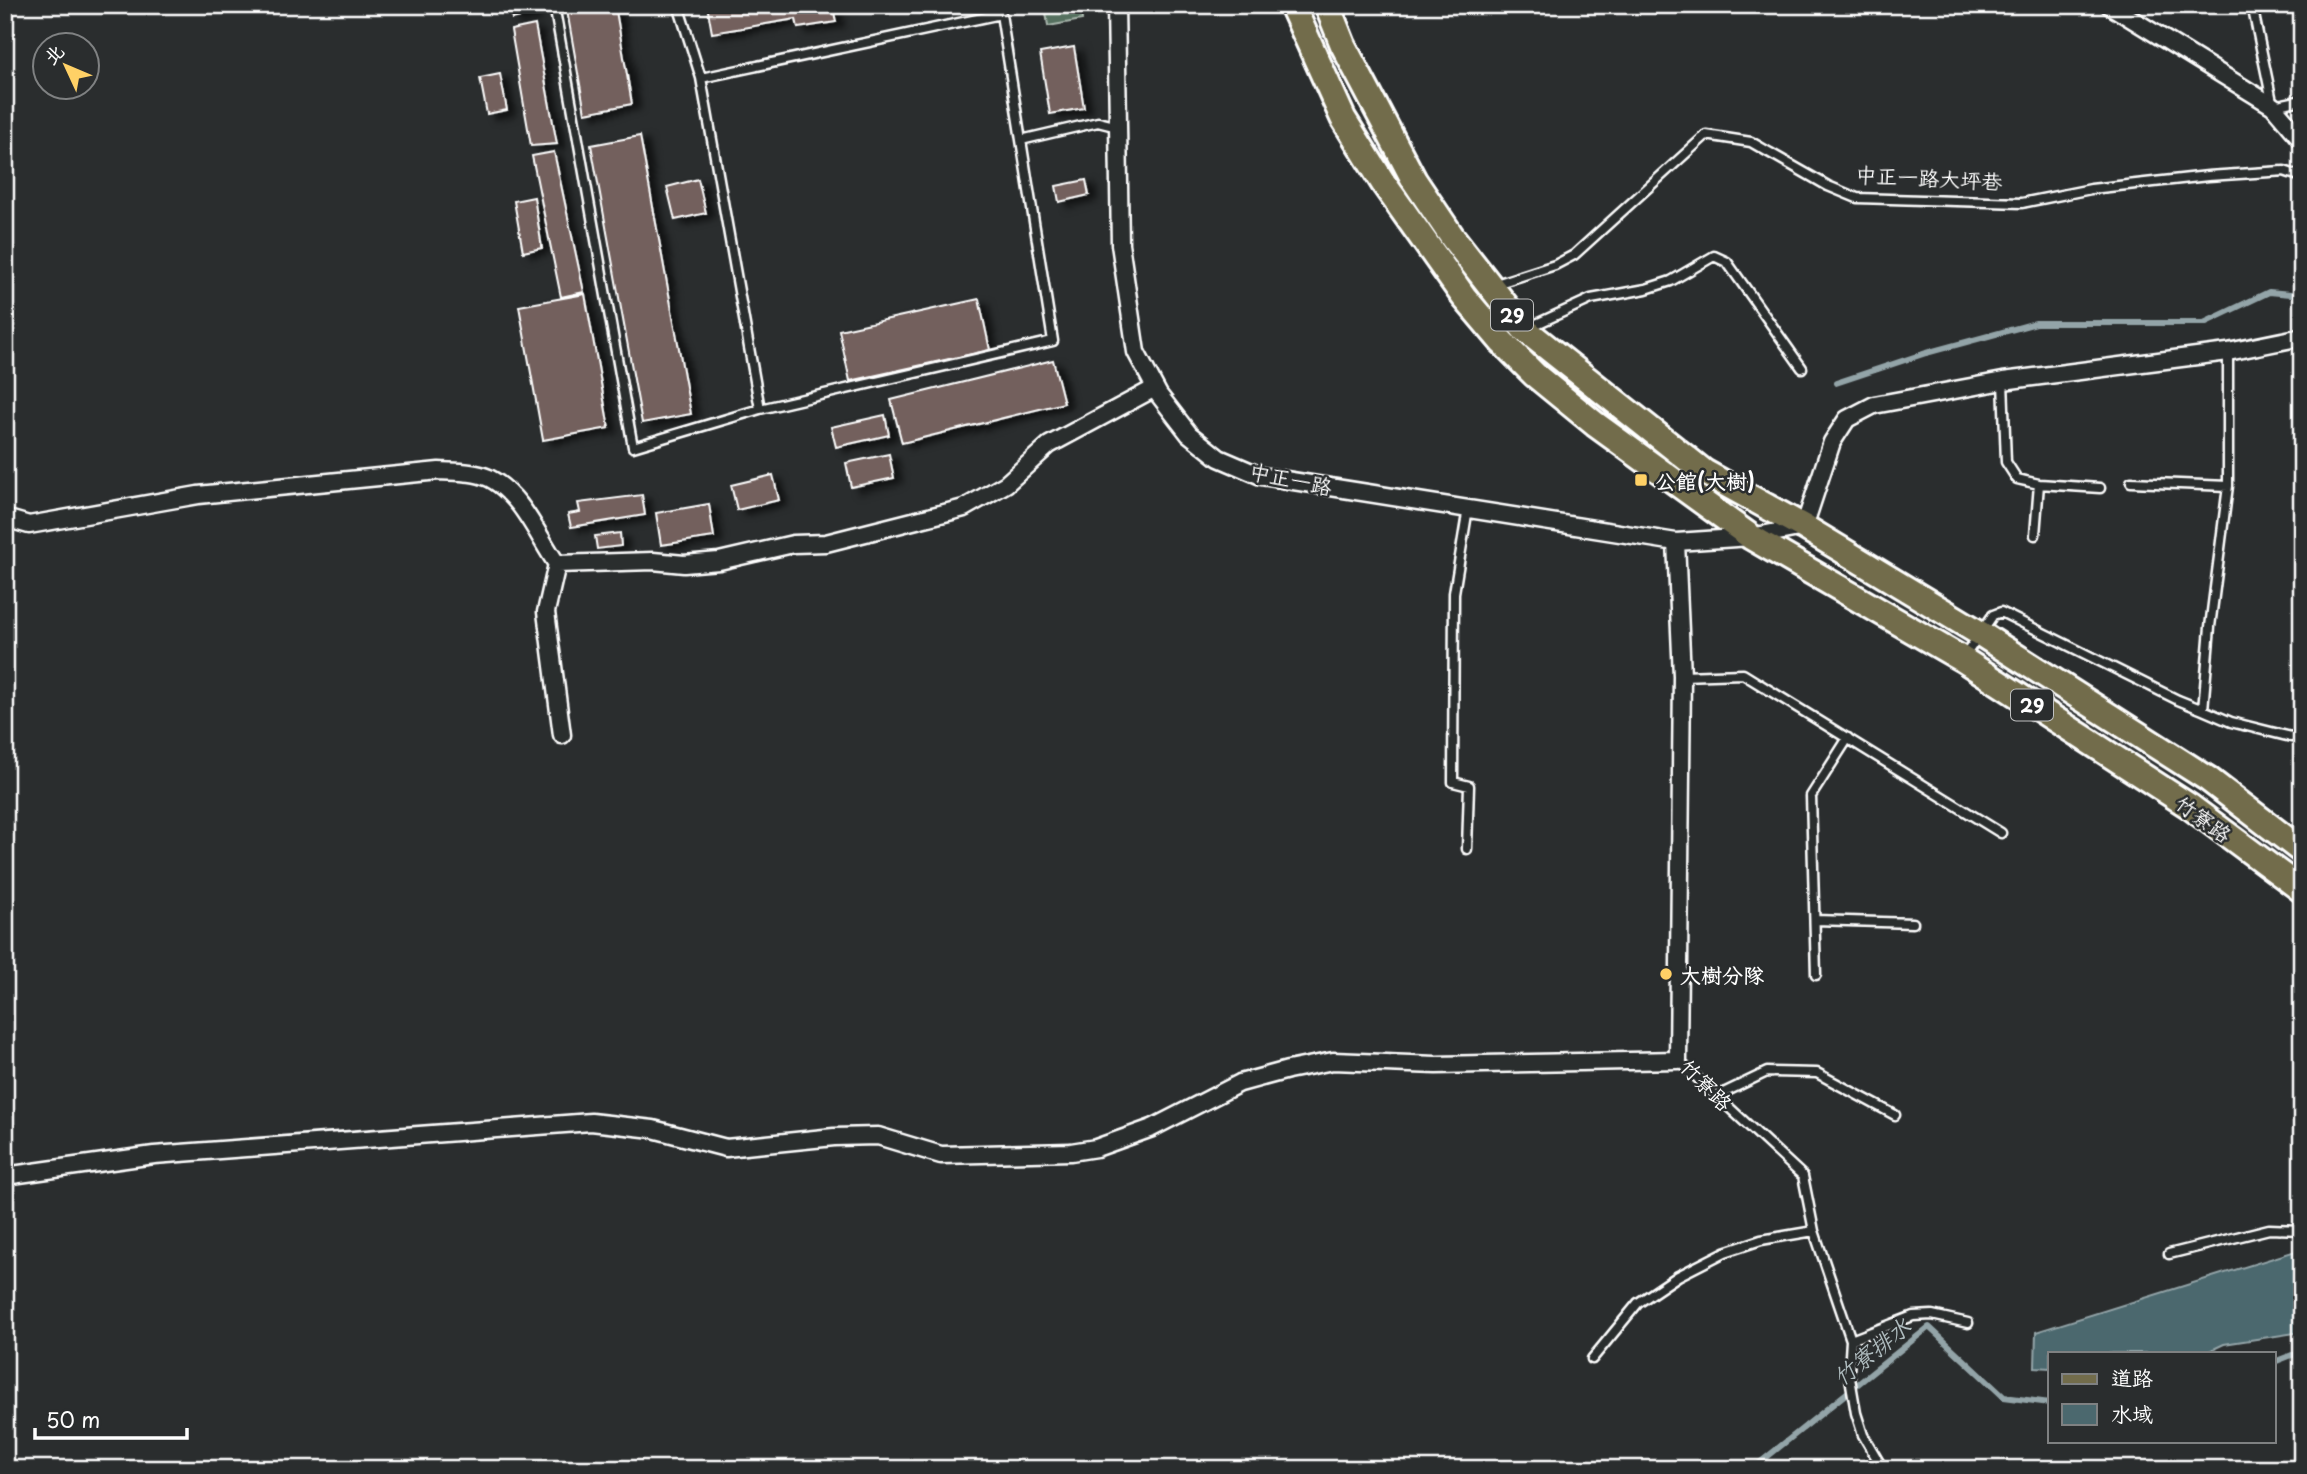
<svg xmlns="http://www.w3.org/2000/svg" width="2307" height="1474" viewBox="0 0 2307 1474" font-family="'Playpen Sans','LXGW WenKai TC',sans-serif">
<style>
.green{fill:#556f5e;stroke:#aab7ae;stroke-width:2}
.water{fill:#4b686e;stroke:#93a4a8;stroke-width:2}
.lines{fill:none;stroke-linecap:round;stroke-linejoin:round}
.stream{stroke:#93a4a8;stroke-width:6}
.building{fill:#73605d;stroke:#fff;stroke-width:2;filter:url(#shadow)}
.service-casing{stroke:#fff;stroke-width:13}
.minor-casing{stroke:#fff;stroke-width:21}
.primary-casing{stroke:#fff;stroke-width:30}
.service{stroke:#2a2d2e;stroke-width:8}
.minor{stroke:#2a2d2e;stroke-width:16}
.primary{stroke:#726c4b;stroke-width:24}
.poi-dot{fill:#ffd166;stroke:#2a2d2e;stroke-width:2.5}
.labels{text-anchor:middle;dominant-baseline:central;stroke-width:5;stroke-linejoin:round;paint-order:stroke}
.shield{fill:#2a2d2e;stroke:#bfc0c0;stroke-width:2}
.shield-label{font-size:19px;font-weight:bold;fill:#fff}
.street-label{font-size:21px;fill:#fff;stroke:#2a2d2e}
.poi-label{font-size:21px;font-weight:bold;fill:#fff;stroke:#2a2d2e;text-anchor:start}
.water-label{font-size:23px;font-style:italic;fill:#aebbbe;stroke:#2a2d2e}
</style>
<defs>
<filter id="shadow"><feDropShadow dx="8" dy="4.5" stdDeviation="3.5" flood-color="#0009"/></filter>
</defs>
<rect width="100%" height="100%" fill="#2a2d2e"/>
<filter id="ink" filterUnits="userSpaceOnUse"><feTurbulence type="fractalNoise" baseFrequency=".0143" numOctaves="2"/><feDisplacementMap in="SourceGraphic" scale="14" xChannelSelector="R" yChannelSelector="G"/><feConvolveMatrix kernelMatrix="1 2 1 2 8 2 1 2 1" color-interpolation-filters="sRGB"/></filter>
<g filter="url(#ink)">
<path class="green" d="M1045,5h35l2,15 -34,6z"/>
<path class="water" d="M2302,1249v83l-78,12 -19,9h-155v15l-15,-1 1,-35z"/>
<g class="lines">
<path class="stream" d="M1836,383l90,-30 110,-30h168l65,-31 33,3
M2274,1362l18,-7h10
M1752,1469l177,-142 75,70 46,6"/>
</g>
<path class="building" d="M510,5h21l2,9 -21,5z
M566,5h49l17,99 -47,9z
M707,5h137l-11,2 3,15 -38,6 -2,-9 -84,14z
M535,25l22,119 -26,2 -20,-116z
M1074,47l10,61 -34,6 -10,-61z
M500,74l7,36 -20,4 -7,-36z
M640,136l51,278 -49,9 -51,-278z
M554,152l30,140 -23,5 -29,-141z
M698,179l8,34 -31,7 -8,-33z
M1086,180l3,15 -30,7 -3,-16z
M534,197l8,51 -19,4 -9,-51z
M585,294l24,134 -66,12 -24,-134z
M979,299l11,51 -140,31 -11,-51z
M1053,360l11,43 -162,40 -11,-43z
M885,415l4,20 -53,12 -5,-20z
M889,454l5,24 -43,9 -5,-24z
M773,475l6,25 -42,10 -6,-25z
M642,495l3,20 -74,12 -3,-13 12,-2 -2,-9z
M709,504l5,33 -53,8 -5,-32z
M620,533l1,13 -24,3 -2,-13z"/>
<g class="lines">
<defs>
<path id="service" d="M554,5l79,442 127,-38
M678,5l23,73
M2252,5l21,101 29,-6
M1021,140l32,201 -293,68 -59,-331 300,-64 20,126 77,-18 20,5
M1493,285l62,-20 19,-10 132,-120 45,7 77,44 29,12 165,5 69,-14 117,-13 76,-5 18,6
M1530,327l61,-28 55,-10 25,-8 43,-25 13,6 75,106
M2003,381l3,81 11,17 22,5 61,4
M2131,482l97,4
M2035,535l4,-51
M1964,657l29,-42 8,-3 177,88 25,10 7,-83 18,-141v-134
M1682,676l61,-2 258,159
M2203,710l28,12 60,15 11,-3
M1467,849l2,-63 -16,-4 1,-189 14,-85
M1815,920l98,3
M1816,975l-5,-179 37,-58
M1678,1060l125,116 11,55 37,109 -2,32 7,41 7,22 20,34
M1717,1096l50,-24 50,1 78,42
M2169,1254l100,-25 33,1
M1851,1340l62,-24 19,-1 36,8
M1592,1359l46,-56 40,-27 47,-24 36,-12 53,-9"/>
<path id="minor" d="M1116,5l4,239 16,108 23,43 30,39 30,24 42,18 415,66
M2109,5l164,101 29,34
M5,518l24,7 169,-30 241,-24c16,1 35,0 50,7 33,17 48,57 68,86l-11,48 16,123
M557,564l96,-3 31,3 35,-3 74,-17 33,-1 138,-35 42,-24 43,-39 106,-57
M5,1176l149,-21 437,-33 62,7 73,19 108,-11 44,-1 63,19 130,-3 25,-4 56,-20 88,-45 48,-13 45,-9 103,4 242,-5 4,-384 -6,-134 75,-5 53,-10 28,-85 15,-23 27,-14 129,-24 225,-29 74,-15"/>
<path id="primary" d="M1292,5l51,113 41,66 80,113 38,45 33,33 60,49 156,113 211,122 227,147 113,84
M1327,5l16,40 71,135 39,58 71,91 180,143 100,55 177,107 227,145 94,72"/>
</defs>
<use href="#service" class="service-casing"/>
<use href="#minor" class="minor-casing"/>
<use href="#primary" class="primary-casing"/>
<use href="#service" class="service"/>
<use href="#minor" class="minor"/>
<use href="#primary" class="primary"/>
</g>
</g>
<g class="poi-dot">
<rect x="1634" y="473" width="14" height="14" rx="3.5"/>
<circle cx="1666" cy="974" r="7"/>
</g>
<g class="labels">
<g class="shield">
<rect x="1491" y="299.5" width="42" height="31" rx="5"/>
<rect x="2011" y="689.5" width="42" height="31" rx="5"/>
</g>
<g class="shield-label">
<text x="1512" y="315">29</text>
<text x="2032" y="705">29</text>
</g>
<g class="street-label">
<text transform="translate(1929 177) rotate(3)">中正一路大坪巷</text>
<text transform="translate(1291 478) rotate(12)">中正一路</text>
<text transform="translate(2204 818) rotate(36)">竹寮路</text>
<text transform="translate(1707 1084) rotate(45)">竹寮路</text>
</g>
<g class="poi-label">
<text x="1655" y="480">公館(大樹)</text>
<text x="1680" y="974">大樹分隊</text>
</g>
<g class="water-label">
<text transform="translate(1871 1351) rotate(-39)">竹寮排水</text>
</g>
</g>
<rect width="2307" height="1474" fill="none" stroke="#2a2d2e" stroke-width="28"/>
<rect x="14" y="14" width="2279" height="1446" fill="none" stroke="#fff" stroke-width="2.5" filter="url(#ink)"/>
<rect x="2048" y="1352" width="228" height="91" fill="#2a2d2e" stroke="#7f8182" stroke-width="2"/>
<rect x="2062" y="1374" width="35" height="10" fill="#726c4b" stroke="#7f8182" stroke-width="2"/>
<text x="2111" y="1386" font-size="21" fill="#ffffff">道路</text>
<rect x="2062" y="1404" width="35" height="21" fill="#4b686e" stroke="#7f8182" stroke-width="2"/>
<text x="2111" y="1422" font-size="21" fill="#ffffff">水域</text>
<g transform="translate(66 66) rotate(314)"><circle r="33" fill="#2a2d2e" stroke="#7f8182" stroke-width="2"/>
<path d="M0-5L12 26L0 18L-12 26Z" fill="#ffd166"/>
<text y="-10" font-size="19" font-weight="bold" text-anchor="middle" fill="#ffffff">北</text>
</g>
<path d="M35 1428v10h152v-10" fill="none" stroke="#ffffff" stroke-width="3.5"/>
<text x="46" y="1428" font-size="21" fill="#ffffff" stroke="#2a2d2e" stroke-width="5" paint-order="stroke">50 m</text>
</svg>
